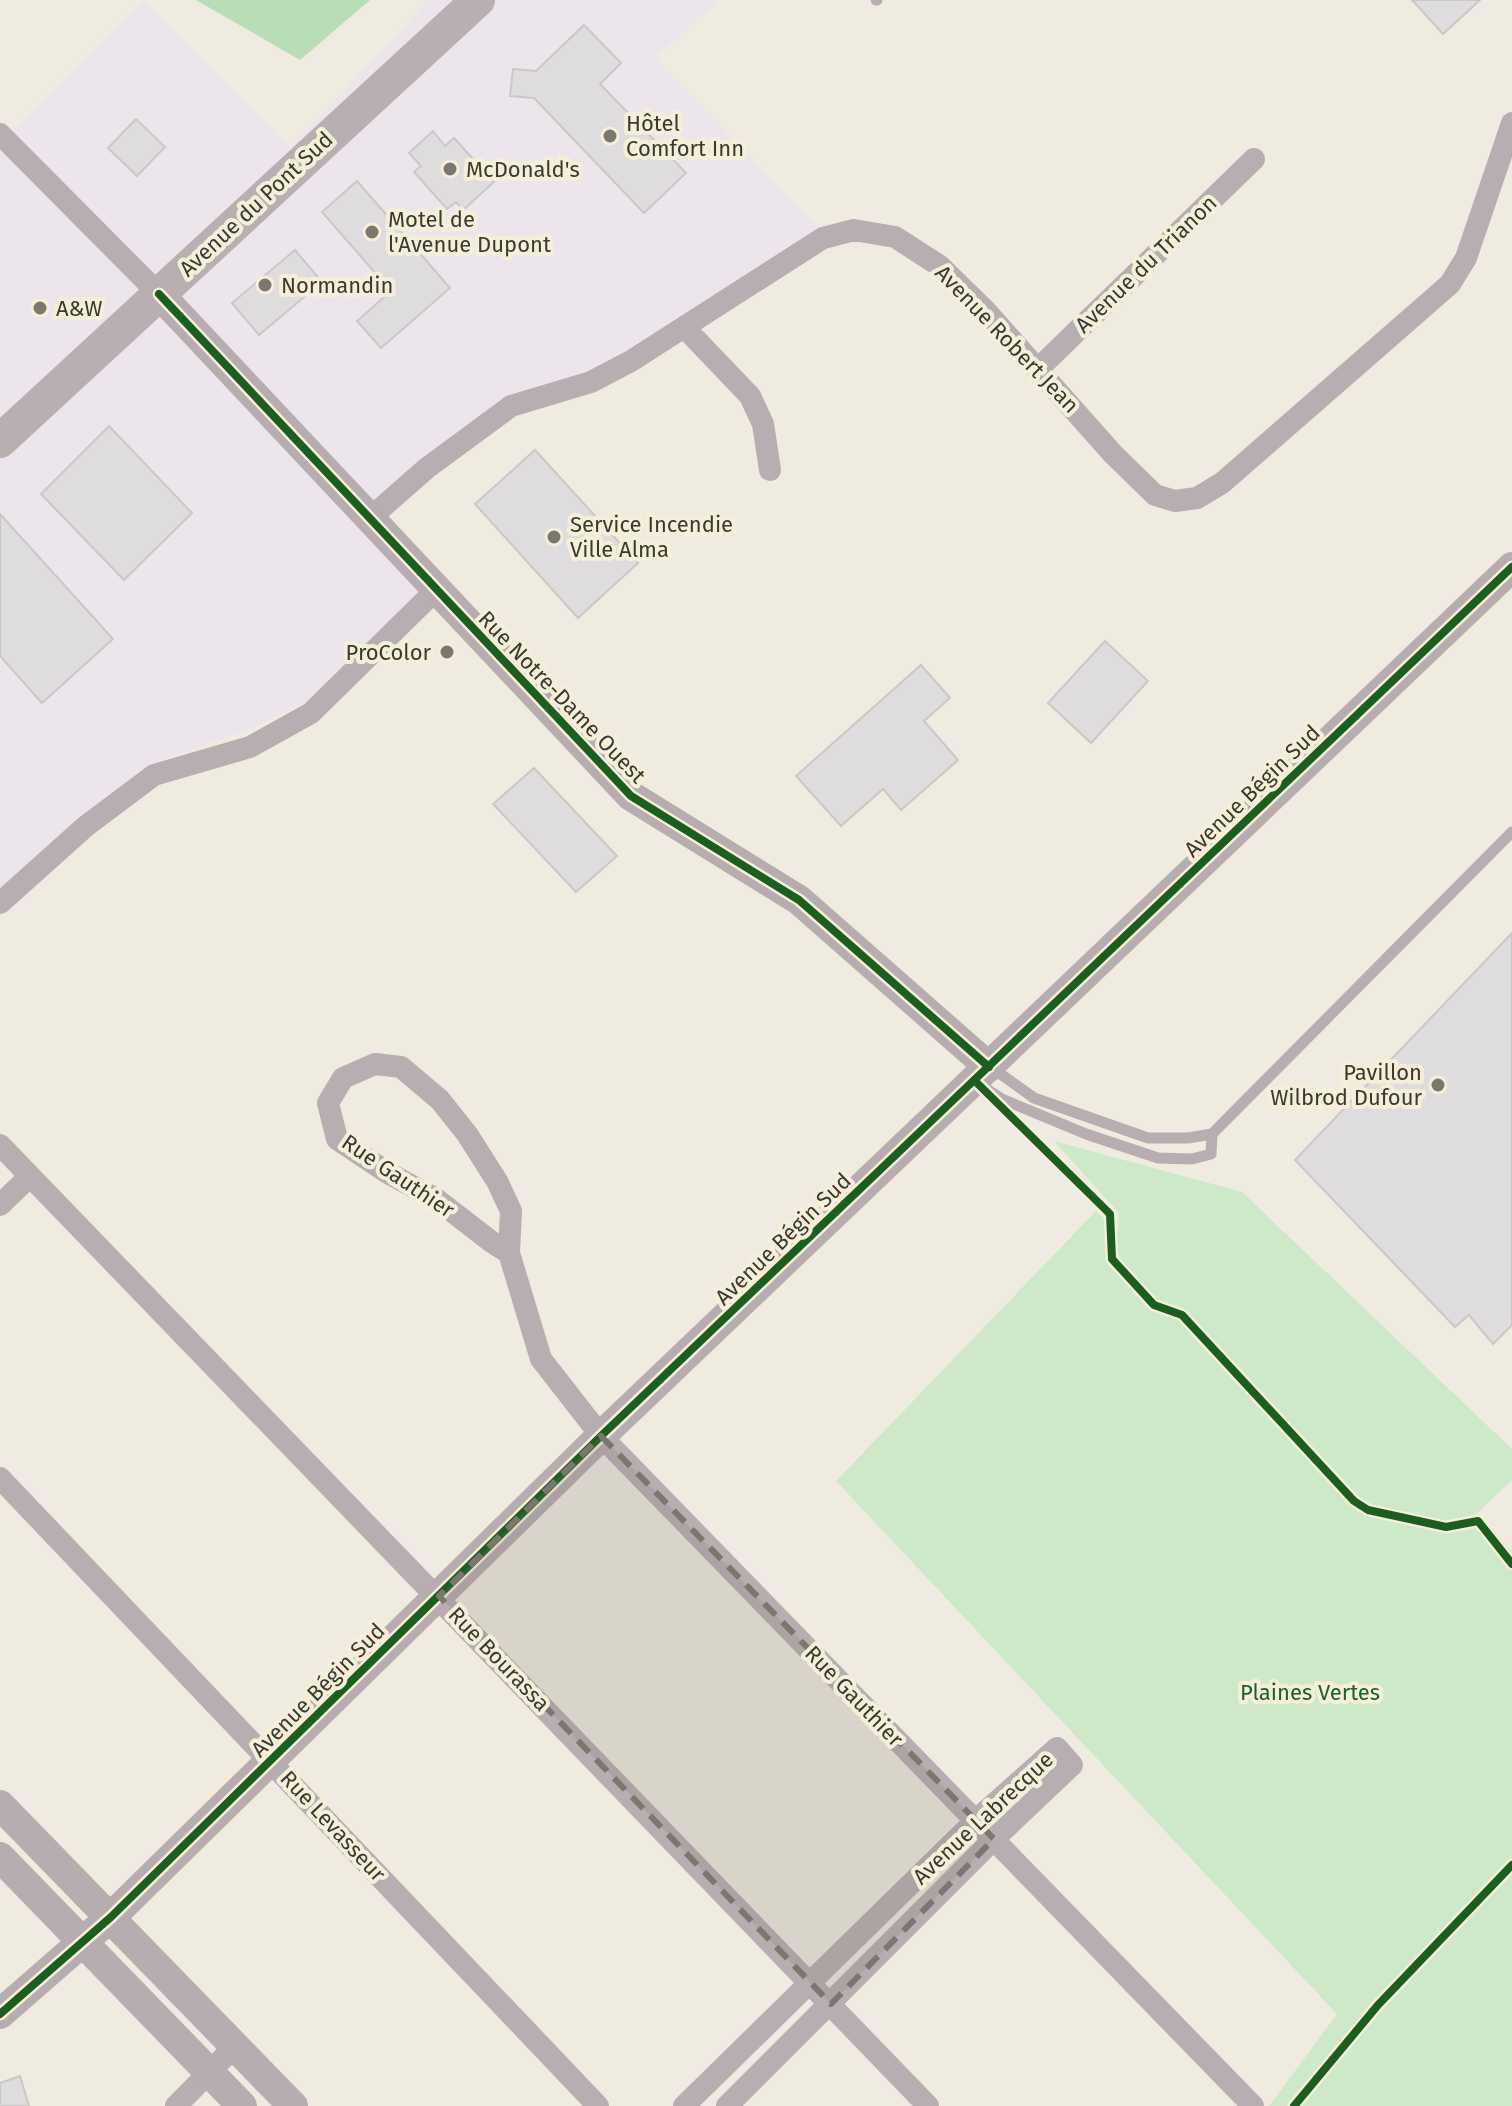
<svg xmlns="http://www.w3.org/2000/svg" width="1512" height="2106" viewBox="0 0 1512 2106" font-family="'Fira Sans',sans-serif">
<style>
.commercial{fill:#ece5ec}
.green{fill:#cee8ca}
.forest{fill:#b8ddb7}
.building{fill:#dfdcde;stroke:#cac8c7;stroke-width:2}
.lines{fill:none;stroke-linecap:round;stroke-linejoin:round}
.lane{stroke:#b8aeb2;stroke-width:11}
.street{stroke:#b8aeb2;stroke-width:22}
.secondary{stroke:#b7acb0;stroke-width:30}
.primary{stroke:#b9afb1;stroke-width:34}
.cycleway-casing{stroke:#f7eed9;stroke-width:13}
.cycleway{stroke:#1b5e20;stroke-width:8}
.marked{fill:#7b776e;fill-opacity:0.2;stroke:#7b776e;stroke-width:6;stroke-dasharray:16 10;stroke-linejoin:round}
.poi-dot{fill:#7b776e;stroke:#f7eed9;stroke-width:3}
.labels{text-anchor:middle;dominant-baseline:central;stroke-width:8;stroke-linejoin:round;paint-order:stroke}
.poi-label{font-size:22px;fill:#3c3931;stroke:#f7eed9;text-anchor:start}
.street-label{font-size:22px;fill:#3c3931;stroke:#f7eed9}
.park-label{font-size:22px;fill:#18622b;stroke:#f7eed9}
</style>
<rect width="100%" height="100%" fill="#f0ebe0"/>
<path class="commercial" d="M143,0l147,148 139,-148h285l3,3 -62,54 163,171 -224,143 -77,23 -150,138 55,60 -115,109 -52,26 -105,37 -150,139v-760z"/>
<path class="green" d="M1054,1141l188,51 270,257v31l-35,33 35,39v554h-243l68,-92 -501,-533 260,-270 22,21 1,-19z"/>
<path class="forest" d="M196,0h174l-70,60z"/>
<path class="building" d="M1412,0h68l-37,34z
M584,25l37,38 -21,21 86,89 -42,40 -110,-115 -24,-2 3,-27 23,2z
M136,119l29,28 -28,29 -29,-28z
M433,131l12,15 9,-8 40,44 -31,28 -7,-8 -9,7 -33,-37 7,-6 -12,-13z
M357,181l93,107 -69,60 -24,-27 34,-30 -69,-79z
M295,250l27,32 -63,53 -27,-32z
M109,426l83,87 -68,67 -83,-86z
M535,450l103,113 -60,55 -103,-114z
M0,514l113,125 -71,64 -42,-47z
M1105,641l43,40 -57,62 -43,-40z
M921,665l29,33 -26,23 34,39 -57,50 -18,-21 -42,37 -45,-50z
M534,768l83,88 -41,36 -83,-88z
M1512,933v392l-19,19 -24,-29 -14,12 -160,-167z
M20,2076l9,30h-29v-23z"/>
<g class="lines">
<path class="lane" d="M876,0h1
M991,1067l43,31 114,40h40l24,-4 300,-302
M976,1082l26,17 84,35 72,24 34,1 19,-5 1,-20"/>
<path class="street" d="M0,134l159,160
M684,327l66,69 13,28 7,46
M1038,369l216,-210
M370,518l57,-50 84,-62 80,-24 40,-21 192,-123 31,-8 41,7 45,29 45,44 128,144 42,41 20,6 22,-3 25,-15 228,-199 16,-26 46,-135
M0,903l86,-77 68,-51 96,-28 61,-34 125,-123
M0,1145l928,961
M0,1205l30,-29
M509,1253l-16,-10 -57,-44 -48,-26 -51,-34 -9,-36 15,-25 32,-14 26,3 39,33 27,34 30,47 14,30 -2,42 32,106 60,77 652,670
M0,1478l598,628
M176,2106l59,-60
M684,2106l291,-285 82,-73 15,17 -78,74 -267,267"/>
<path class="secondary" d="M159,294l472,502 168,104 190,167
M0,1805l293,301
M0,1857l242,249
M0,2014l111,-97 490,-481 911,-869"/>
<path class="primary" d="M0,441l478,-441"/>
<defs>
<path id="cycleway" d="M159,294l472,502 168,104 190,167
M975,1081l135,133 2,45 42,46 28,10 172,186 14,9 78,17 32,-6 34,43
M0,2014l111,-97 490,-481 911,-869
M1294,2106l84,-101 134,-140"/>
</defs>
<use href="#cycleway" class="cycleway-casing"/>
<use href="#cycleway" class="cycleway"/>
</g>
<path class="marked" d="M601,1436l393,403 -163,165 -392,-408z"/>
<g class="poi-dot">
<circle cx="610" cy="136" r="8"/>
<circle cx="450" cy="169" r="8"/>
<circle cx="372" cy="232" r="8"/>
<circle cx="265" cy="285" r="8"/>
<circle cx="40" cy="308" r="8"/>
<circle cx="554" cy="537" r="8"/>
<circle cx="447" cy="652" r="8"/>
<circle cx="1438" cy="1085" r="8"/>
</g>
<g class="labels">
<g class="poi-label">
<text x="626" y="123">Hôtel<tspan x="626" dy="25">Comfort Inn</tspan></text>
<text x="466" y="169">McDonald's</text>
<text x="388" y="219">Motel de<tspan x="388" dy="25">l'Avenue Dupont</tspan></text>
<text x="281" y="285">Normandin</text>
<text x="56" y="308">A&amp;W</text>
<text x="570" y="524">Service Incendie<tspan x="570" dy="25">Ville Alma</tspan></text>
<text x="431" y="652" text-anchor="end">ProColor</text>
<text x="1422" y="1072" text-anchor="end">Pavillon<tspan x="1422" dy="25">Wilbrod Dufour</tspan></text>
</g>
<g class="street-label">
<text transform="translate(256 204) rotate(-43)">Avenue du Pont Sud</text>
<text transform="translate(1146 264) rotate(-44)">Avenue du Trianon</text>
<text transform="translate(1007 339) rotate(46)">Avenue Robert Jean</text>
<text transform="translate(562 697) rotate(46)">Rue Notre-Dame Ouest</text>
<text transform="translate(1252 791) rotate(-44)">Avenue Bégin Sud</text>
<text transform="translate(398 1176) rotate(34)">Rue Gauthier</text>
<text transform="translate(783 1239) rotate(-44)">Avenue Bégin Sud</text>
<text transform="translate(499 1659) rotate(46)">Rue Bourassa</text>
<text transform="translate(318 1690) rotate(-45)">Avenue Bégin Sud</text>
<text transform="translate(854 1696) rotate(46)">Rue Gauthier</text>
<text transform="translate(983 1818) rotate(-43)">Avenue Labrecque</text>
<text transform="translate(333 1826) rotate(47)">Rue Levasseur</text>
</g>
<g class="park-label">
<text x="1310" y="1692">Plaines Vertes</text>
</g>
</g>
</svg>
